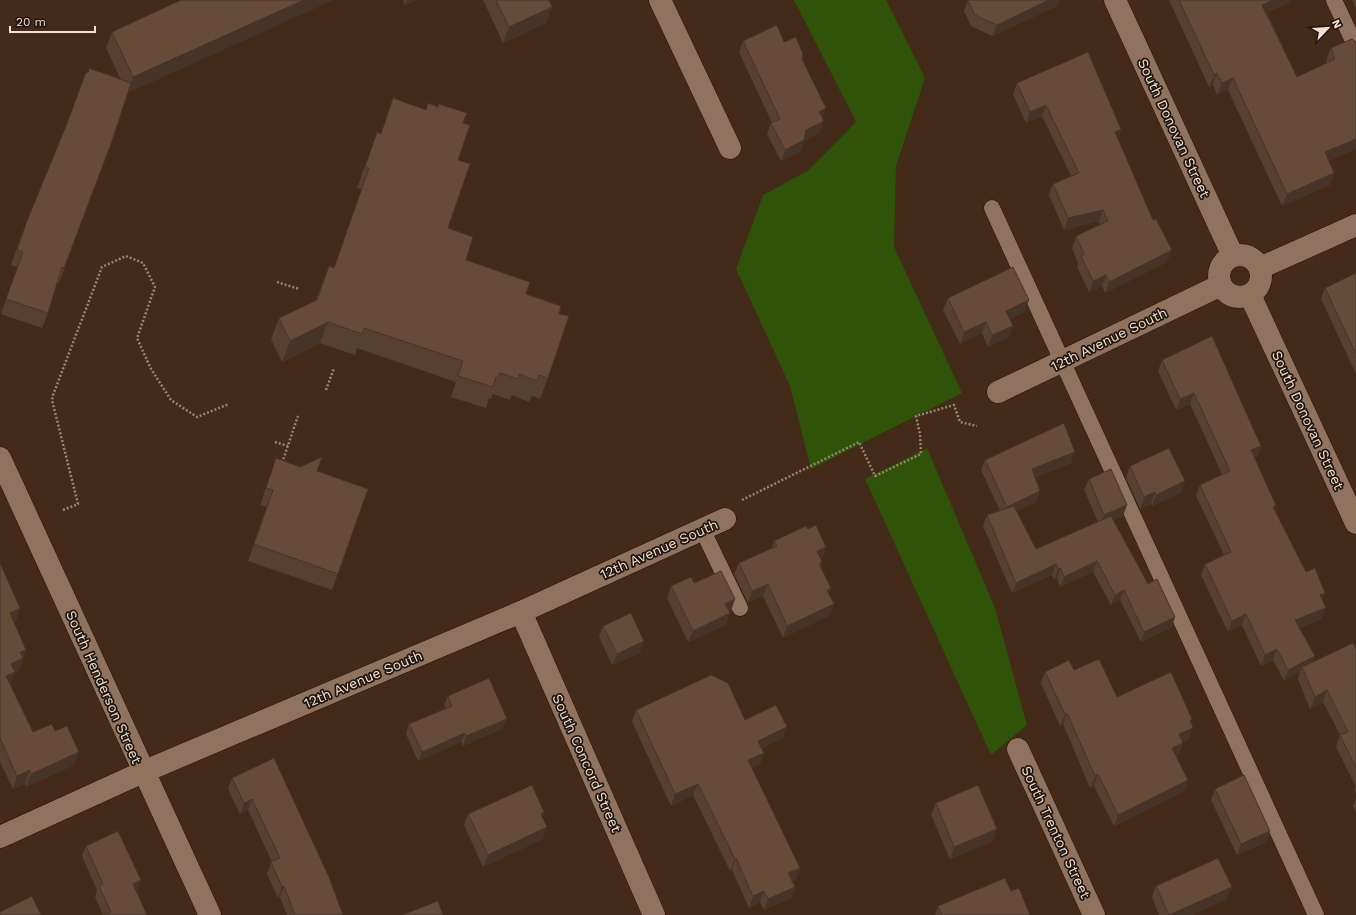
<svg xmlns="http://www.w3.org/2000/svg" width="1356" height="915" viewBox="0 0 1356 915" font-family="'Work Sans',sans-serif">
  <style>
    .green { fill: #2e5309 }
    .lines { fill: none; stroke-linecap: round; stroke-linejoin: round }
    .service-casing { stroke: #291202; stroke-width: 17 }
    .minor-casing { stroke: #291202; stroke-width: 23 }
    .path { stroke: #998476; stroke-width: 2.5; stroke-dasharray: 2 2; stroke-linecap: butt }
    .service { stroke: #8f735f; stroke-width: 16 }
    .minor { stroke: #8f735f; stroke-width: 22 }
    .wall { fill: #584031 }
    .shaded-wall { fill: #473428 }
    .building { fill: #664b39; stroke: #473428 }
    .labels { text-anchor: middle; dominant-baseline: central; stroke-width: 3.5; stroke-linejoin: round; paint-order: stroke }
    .street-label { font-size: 14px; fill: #f2e1d6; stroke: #21160e }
  </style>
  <rect width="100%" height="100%" fill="#432a19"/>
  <g class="green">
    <path d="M794,0h92l39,78 -29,88 -2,81 68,146 -151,76 -21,-83 -54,-117 27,-74 46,-25 47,-48z"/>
    <path d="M927,448l68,160 32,117 -36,30 -126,-276z"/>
  </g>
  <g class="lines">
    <g class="service-casing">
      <g id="service">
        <path d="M1334,0l22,47"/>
        <path d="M992,208l324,707"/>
        <path d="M702,529l38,79"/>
      </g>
    </g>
    <g class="minor-casing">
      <g id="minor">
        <path d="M660,0l70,148"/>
        <path d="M1115,0l118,256"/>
        <circle cx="1240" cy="276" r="21"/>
        <path d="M1260,268l96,-43"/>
        <path d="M1250,295l106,228"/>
        <path d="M998,392l223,-107"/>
        <path d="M0,458l210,457"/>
        <path d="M521,612l133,303"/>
        <path d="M1018,749l76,166"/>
        <path d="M0,837l143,-65 378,-160 204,-93"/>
      </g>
    </g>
    <g class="path">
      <path d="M277,282l22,7"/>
      <path d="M326,390l8,-22"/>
      <path d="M275,442l13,4"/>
      <path d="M282,463l16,-47"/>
      <path d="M742,500l117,-58 16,34 46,-22 -1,-20 -4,-18 38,-11 6,17 17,4"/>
      <path d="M63,510l15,-6 -26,-104 1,-5 49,-128 24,-11 17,7 12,24 -18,51 14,31 20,31 26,17 32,-13"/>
    </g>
    <use href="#service" class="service"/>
    <use href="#minor" class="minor"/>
  </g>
  <g class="wall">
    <path d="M181,0l-53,93 -23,66 -46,124h-2l-9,30 -6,15 -41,-14 16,-47 -6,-2 10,-29 6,-15 39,-95 55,-46 -15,-32 6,-16z"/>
    <path d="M403,0h14l-12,5z"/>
    <path d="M483,0h66l3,7 -6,16 -43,20z"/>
    <path d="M968,0l89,6 -65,30 -21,-10 -7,-15z"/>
    <path d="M1169,0h122l-1,2 -23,11 30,64 30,-14 -1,-2 5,-13 21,-9 4,110 -27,12 1,24 -48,21 -54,-116 -11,5 -4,-10 -4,2z"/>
    <path d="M1352,0h4v8z"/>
    <path d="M743,41l41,1 18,17 20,60 -3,14 -15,8 -4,11 -19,9 -14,-27 4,-11h1l-33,-71z"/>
    <path d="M1017,83l104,46 -3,10 35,81 19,30 -5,12 -62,31 -3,-7 -13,6 -12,-25 1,-4 -6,-15 4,-12 24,-12 -1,-3 -35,9 -15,-35 4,-11 18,-8 -29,-60 -16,7 -13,-29z"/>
    <path d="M393,98l70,25 -15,105 18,32 93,54 -11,64 -8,21 -8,-3 -3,6 -17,-7 -2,5 -17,-6 -2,5 -2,-1 -3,10 -35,-11 5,-15 -99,-34 -2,7 -35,-12 -38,19 -11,-23 8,-21 37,-18 13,-34 5,2 28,-79 -5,-1 20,-56 4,2z"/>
    <path d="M1356,273v101l-35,-75 4,-11z"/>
    <path d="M948,298l77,14 -15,7 -1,18 -21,10 -6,-14 -22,11 -17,-34z"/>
    <path d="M1162,360l99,86 -4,11 -3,1 21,52 31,62 17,28 -1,19 -23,9 16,28 -3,6 44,-13v144l-2,-3 2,-3 -20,-40 4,-12 -17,-33 -13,7 -12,-30 2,-7 -16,9 -11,-21 -12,6 -19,-41 -14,7 -27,-57 4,-11 19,-9 -28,-59 4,-11 22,-11 -32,-70 -14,6 -18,-39z"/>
    <path d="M276,458l24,9 17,4 51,18 -36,101 -84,-29 19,-54 -7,-2z"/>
    <path d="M985,460l86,3 -36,14 5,14 -4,11 -20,9 20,38 62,-27 -14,-32 5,-11 34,37 -10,4 59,107 -31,15 -21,-42 -9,5 -18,-33 -33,15 -3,-9 -3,1 -2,-4 -40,18 -29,-67 4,-11 13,-4 -19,-41z"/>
    <path d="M1130,466l51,27 -29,13 -1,-2 -11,5 -14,-31z"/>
    <path d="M774,541l48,18h-1v8l10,21 -2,5 1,22 -47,23 -20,-42 -15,7 -14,-29 5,-11 33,-15z"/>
    <path d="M0,563l16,59h-2l12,28 -8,22 -3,1 -5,12 23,47 22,-1 24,21 -5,13 -48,22 -1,-3 -12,5 -13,-27z"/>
    <path d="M694,583l37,28 -2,1 -3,13 -38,17 -21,-44 4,-12z"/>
    <path d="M603,626l37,27 -28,12 -13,-28z"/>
    <path d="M1074,670l43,27 75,22 -1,3 -2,17 -6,3 -4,12 -3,1 12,25 -4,11 -70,35 -20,-40 -4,2 -27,-64 -3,2 -19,-43 4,-11z"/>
    <path d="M448,696l55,32 -40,18 -2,-4 -43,19 -12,-27 3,-10 37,-16 -2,-3z"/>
    <path d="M636,710l147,28 -21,10 2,5 -4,11 -8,4 48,100 -4,11 -4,2 3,6 -4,11 -27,12 -4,-8 -11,6 -17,-38 -2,1 -37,-76 -22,11 -39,-84z"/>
    <path d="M274,758l69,157h-56l-7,-18 -2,1 -11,-24 4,-12h1l-24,-52 -8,4 -12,-25 4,-11z"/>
    <path d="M1215,789l55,42 -4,11 -29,13 -26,-55z"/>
    <path d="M1356,799v13l-3,-6z"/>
    <path d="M936,803l57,38 -43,18 -19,-44z"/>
    <path d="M468,814l75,25 -60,28 -19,-42z"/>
    <path d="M86,846l55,34 -4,11h-1l11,24h-44l-8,-18 2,-7 -15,-34z"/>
    <path d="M1156,886l71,13 -36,16h-32l-7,-18z"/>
    <path d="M1011,891l19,24h-95l3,-9z"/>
  </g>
  <g class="shaded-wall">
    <path d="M304,0h30l-206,93 5,-16z"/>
    <path d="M407,0h10l-12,5z"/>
    <path d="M1049,0h10l-2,6 -65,30 5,-11z"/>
    <path d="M1273,0h18l-1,2 -32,15 4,-12z"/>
    <path d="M552,7l-6,16 -43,20 6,-16z"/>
    <path d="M1217,73l-4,12 -4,2 5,-12z"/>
    <path d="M1233,78l-5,12 -11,5 5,-12z"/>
    <path d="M1046,105l-4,11 -16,7 4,-11z"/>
    <path d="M826,108l-4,11 -3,-7z"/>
    <path d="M824,121l-5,12 -15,8 -4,11 -19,9 4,-11 21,-20z"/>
    <path d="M1121,129l-4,12 -2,-9z"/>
    <path d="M1356,139v10l-35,16 4,-13z"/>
    <path d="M1334,173l-4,12 -48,21 5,-12z"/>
    <path d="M1103,210l-4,11 -35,9 4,-12z"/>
    <path d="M1172,250l-5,12 -62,31 4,-11z"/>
    <path d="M1106,275l-4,11 -13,6 4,-11z"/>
    <path d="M1029,300l-4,12 -23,11 4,-12z"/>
    <path d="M328,322l-8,21 -38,19 8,-21z"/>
    <path d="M986,322l-4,11 -22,11 4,-12z"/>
    <path d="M1013,326l-4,11 -21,10 4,-12z"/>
    <path d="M1194,393l-4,11 -14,6 4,-11z"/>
    <path d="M1261,446l-4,11 -10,4 4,-11z"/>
    <path d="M1075,452l-4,11 -43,16 4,-10z"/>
    <path d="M1185,481l-4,12 -29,13 4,-11z"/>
    <path d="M1040,491l-4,11 -33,15 4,-10z"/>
    <path d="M1155,492l-4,12 -11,5 4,-12z"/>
    <path d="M1127,505l-4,11 -23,10 4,-11z"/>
    <path d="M1276,505l-4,11 1,-9z"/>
    <path d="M826,547l-4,12 -9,4 4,-12z"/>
    <path d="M1097,561l-4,11 -33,15 4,-10z"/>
    <path d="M1056,564l-4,11 -40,18 4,-10z"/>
    <path d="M1061,568l-4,10 -3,1 4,-10z"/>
    <path d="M768,584l-5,12 -15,7 4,-12z"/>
    <path d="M831,588l-5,11 1,-9z"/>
    <path d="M1124,590l-4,10 -9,5 4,-10z"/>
    <path d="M1325,593l-4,11 -1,-9z"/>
    <path d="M735,599l-4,12 -10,4 4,-11z"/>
    <path d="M834,604l-4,11 -47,23 4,-12z"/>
    <path d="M20,608l-4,14 -11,4 5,-13z"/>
    <path d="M1326,608l-4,11 -31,12 4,-11z"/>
    <path d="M730,613l-4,12 -38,17 5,-11z"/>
    <path d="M1246,614l-4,11 -14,7 4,-11z"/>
    <path d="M1175,617l-3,10 -31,15 3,-10z"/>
    <path d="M644,641l-4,12 -28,12 5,-11z"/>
    <path d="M1277,649l-4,11 -12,6 4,-11z"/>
    <path d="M26,650l-8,22 -3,1 -5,13 -9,3 10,-25 9,-12z"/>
    <path d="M1315,656l-4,11h-9l-2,5 -16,9 4,-11z"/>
    <path d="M1327,690l-4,12 -13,7 5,-12z"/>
    <path d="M1067,713l-4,11 -3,2 5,-12z"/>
    <path d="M507,719l-4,9 -40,18 3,-10z"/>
    <path d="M1192,719l-4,11 5,-2 -4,11 -14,7 4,-12 11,-14z"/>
    <path d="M787,727l-4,11 -29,14 4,-11z"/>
    <path d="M465,733l-4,9 -43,19 4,-9z"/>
    <path d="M1183,743l-4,11 -11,5 4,-11z"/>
    <path d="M79,752l-5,13 -48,22 5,-13z"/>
    <path d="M764,753l-4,11 -16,8 4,-12z"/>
    <path d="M30,770l-5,14 -12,5 4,-13z"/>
    <path d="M1098,774l-4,12 -4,2 5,-12z"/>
    <path d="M1188,780l-4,11 -70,35 4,-11z"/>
    <path d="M698,784l-5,11 -22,11 4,-12z"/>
    <path d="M252,799l-4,11 -8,4 4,-11z"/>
    <path d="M544,812l-4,12 1,-10z"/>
    <path d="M547,827l-4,12 -60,28 5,-12z"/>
    <path d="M997,829l-4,12 -43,18 4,-12z"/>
    <path d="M1270,831l-4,11 -29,13 4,-11z"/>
    <path d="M736,858l-4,12 -2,1 5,-12z"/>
    <path d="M800,868l-4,11 -12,6 4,-12z"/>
    <path d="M141,880l-4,11 -8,3 4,-10z"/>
    <path d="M284,886l-4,11 -2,1 4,-11z"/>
    <path d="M795,887l-4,11 -27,12 4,-11z"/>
    <path d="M1232,887l-5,12 -36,16h-21z"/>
    <path d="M764,891l-4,11 -11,6 4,-12z"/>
  </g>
  <g class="building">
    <path d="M181,0h123l-171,77 -21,-45z"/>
    <path d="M496,0h53l3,7 -43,20z"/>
    <path d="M968,0h81l-52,25 -22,-10z"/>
    <path d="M1179,0h94l-11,5 35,72 38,-18 -4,-11 21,-9 4,3v97l-31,13 9,21 -47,21 -54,-116 -11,5 -5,-10 -3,2z"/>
    <path d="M777,25l7,17 12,-5 7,17 -1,5 24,49 -7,4 5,9 -18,9 -2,10 -19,10 -14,-27 9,-4 -37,-78z"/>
    <path d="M1088,52l33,77 -6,3 38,88 3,-1 16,31 -63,32 -3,-7 -13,6 -12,-25 3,-2 -8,-18 32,-15 -5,-11 -35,8 -15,-34 26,-11 -33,-68 -16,7 -13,-29z"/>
    <path d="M89,68l42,15 -20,61 -47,124 -2,-1 -14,46 -42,-14 17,-47 -6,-2 10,-29 39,-95 20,-54 2,1z"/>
    <path d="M393,98l33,12 2,-7 10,4 1,-3 28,9 -4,10 7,2 -12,35 12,4 -22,64 25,9 -7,23 64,22 -4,12 35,12 -2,8 10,2 -21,62 -9,-3 -2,6 -18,-7 -1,5 -18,-6 -2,5 -2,-1 -3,10 -35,-11 5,-15 -99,-33 -2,6 -34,-12 -38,19 -11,-23 38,-18 12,-34 5,2 35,-100 -4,-1 12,-35 4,2z"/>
    <path d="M1013,267l16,33 -23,11 7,15 -21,9 -6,-13 -22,10 -16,-34z"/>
    <path d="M1356,273v81l-31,-66z"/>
    <path d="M1212,336l49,110 -10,4 25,55 -3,2 33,65 9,-4 10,25 -5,2 6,13 -31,12 20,36 -27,14 -11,-21 -12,6 -19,-41 -14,7 -27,-57 26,-12 -31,-67 30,-14 -36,-78 -14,6 -18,-39z"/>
    <path d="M1064,423l11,29 -43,17 8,22 -33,16 -22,-47z"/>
    <path d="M1169,448l16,33 -29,14 -1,-3 -11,5 -14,-31z"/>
    <path d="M322,457l-5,14 51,18 -30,85 -84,-30 19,-54 -7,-2 10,-30 24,9z"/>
    <path d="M1111,469l16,36 -23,10 -15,-36z"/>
    <path d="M1014,506l22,43 75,-33 37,68 9,-5 18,38 -31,15 -20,-42 -9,5 -18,-34 -33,16 -3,-9 -3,1 -2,-5 -40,19 -29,-68z"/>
    <path d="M816,525l10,22 -9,4 5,11 -3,2 12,24 -4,2 7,14 -47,22 -19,-42 -16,7 -13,-28 38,-17 -3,-5 32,-15 2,3z"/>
    <path d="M0,563l20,45 -10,5 16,37 -6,2 3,6 -12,6 4,8 -9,4 27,56 19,-8 3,7 12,-5 12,26 -48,22 -1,-4 -13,6 -17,-38z"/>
    <path d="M721,571l14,28 -10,5 5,9 -37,18 -22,-45 20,-9 3,6z"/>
    <path d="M631,613l13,28 -27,13 -14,-28z"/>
    <path d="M1353,643l3,6v119l-16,-33 8,-3 -21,-42 -12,7 -13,-30z"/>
    <path d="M1099,659l18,38 54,-25 21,47 -2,1 3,8 -14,6 4,9 -11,5 16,32 -70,35 -20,-41 -3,2 -28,-63 -2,1 -20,-42 24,-12 5,10z"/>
    <path d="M711,675l17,8 17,37 31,-15 11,22 -29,14 6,12 -16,7 52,108 -12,5 7,14 -27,12 -4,-8 -11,5 -17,-38 -1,1 -37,-75 -23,10 -39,-84z"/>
    <path d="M489,678l18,41 -41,17 -1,-3 -43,19 -13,-28 43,-18 -4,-10z"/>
    <path d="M274,758l55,119 14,38h-48l-11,-29 -2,1 -11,-25 9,-4 -28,-59 -8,4 -12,-25z"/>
    <path d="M1244,775l26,56 -29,13 -26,-55z"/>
    <path d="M532,785l12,27 -3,2 6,13 -59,28 -20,-41z"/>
    <path d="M978,785l19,44 -43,18 -18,-44z"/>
    <path d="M118,831l23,49 -8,4 14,31h-44l8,-3 -12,-26 4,-2 -17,-38z"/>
    <path d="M1218,858l14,29 -63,28 -13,-29z"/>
    <path d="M1005,878l6,13 8,-3 11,27h-88l-4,-9z"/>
    <path d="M32,896l9,19h-41v-3z"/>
    <path d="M438,901l5,14h-41z"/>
  </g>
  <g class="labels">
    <g class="street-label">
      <text transform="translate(1174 128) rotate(65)">South Donovan Street</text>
      <text transform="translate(1109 339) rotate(-26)">12th Avenue South</text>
      <text transform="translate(1308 420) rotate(65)">South Donovan Street</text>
      <text transform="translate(659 549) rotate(-24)">12th Avenue South</text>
      <text transform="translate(363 679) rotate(-23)">12th Avenue South</text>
      <text transform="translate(104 687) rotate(66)">South Henderson Street</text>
      <text transform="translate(587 763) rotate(66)">South Concord Street</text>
      <text transform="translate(1056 832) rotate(65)">South Trenton Street</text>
    </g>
  </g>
  <g transform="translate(1328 28) rotate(65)" stroke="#21160e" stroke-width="3" paint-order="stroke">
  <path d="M0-3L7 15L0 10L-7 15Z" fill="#f2e1d6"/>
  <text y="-6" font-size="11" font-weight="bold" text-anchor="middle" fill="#f2e1d6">N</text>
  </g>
  <path d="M10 26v6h85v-6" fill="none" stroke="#f2e1d6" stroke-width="2"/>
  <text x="16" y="26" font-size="12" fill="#f2e1d6" stroke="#21160e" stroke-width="3" paint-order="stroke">20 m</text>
</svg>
